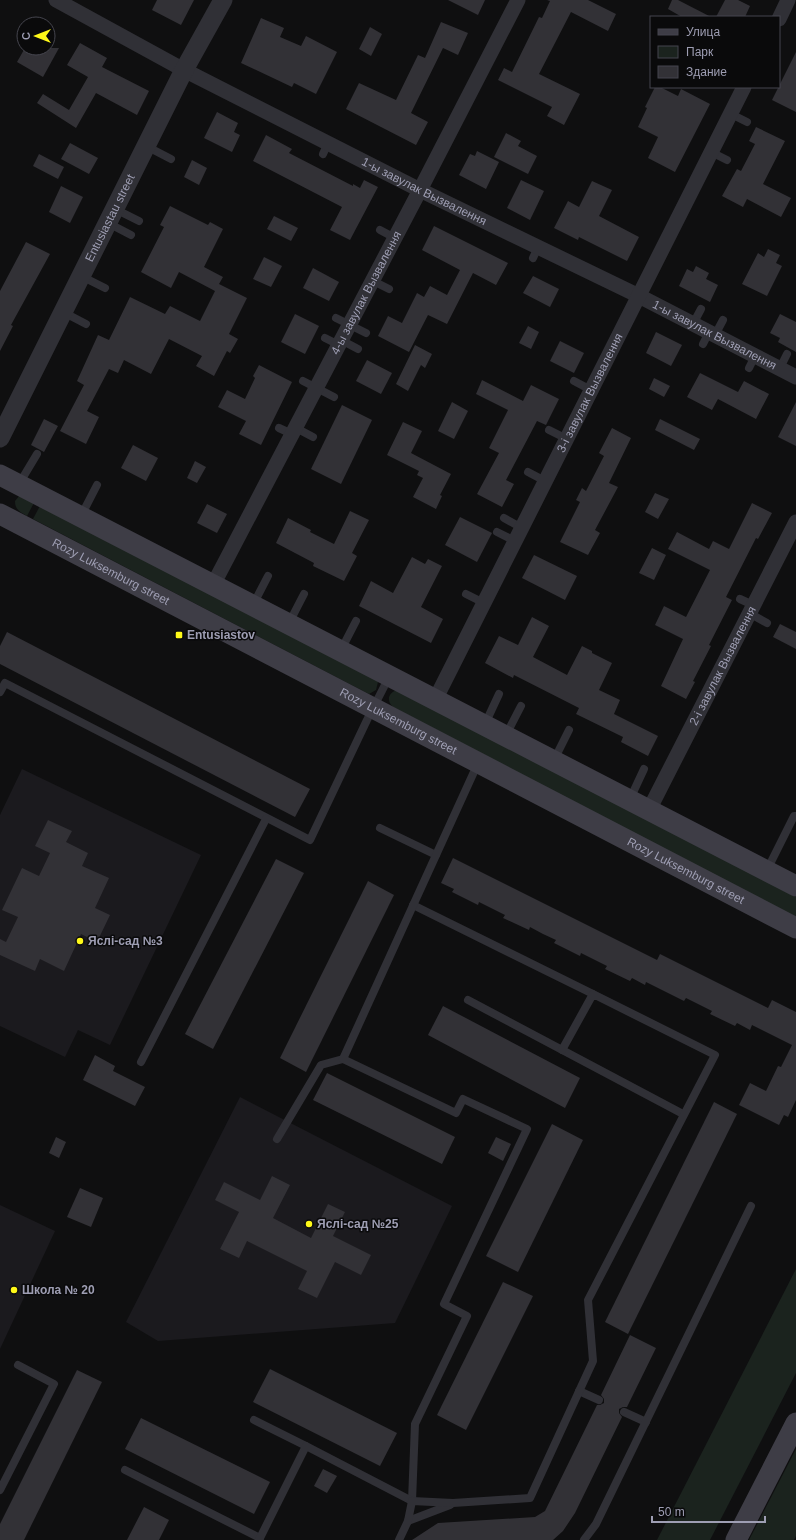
<svg xmlns="http://www.w3.org/2000/svg" width="796" height="1540" viewBox="0 0 796 1540" font-family="Arial,sans-serif">
  <style>
    .built { fill: #1b1a1e }
    .green { fill: #1b231e }
    .building { fill: #323136 }
    .lines { fill: none; stroke-linecap: round; stroke-linejoin: round }
    .service { stroke: #303036; stroke-width: 8 }
    .minor { stroke: #303036; stroke-width: 15 }
    .tertiary { stroke: #303036; stroke-width: 19 }
    .secondary { stroke: #3e3d46; stroke-width: 21 }
    .poi-dot { fill: #fff918; stroke: #0a0a0b; stroke-width: 1.5 }
    .labels { text-anchor: middle; dominant-baseline: central; stroke-width: 3; stroke-linejoin: round; paint-order: stroke }
    .street-label { font-size: 12px; fill: #9e9eb3; stroke: #0a0a0b }
    .poi-label { font-size: 12px; font-weight: bold; fill: #9e9eb3; stroke: #0a0a0b; text-anchor: start }
  </style>
  <rect width="100%" height="100%" fill="#0f0f10"/>
  <g class="built">
    <path d="M22,769l179,86 -91,190 -32,-15 -13,27 -65,-31v-211z"/>
    <path d="M240,1097l212,109 -57,117 -237,18 -32,-19z"/>
    <path d="M0,1205l55,26 -55,118z"/>
  </g>
  <g class="green">
    <path d="M20,495l16,4 -9,17c-7,-4 -12,-6 -12,-15z"/>
    <path d="M42,502l334,177 2,3 -2,8 -7,4 -4,-2 -332,-173z"/>
    <path d="M398,690l398,207v21l-403,-211c-7,-6 -5,-15 5,-17z"/>
    <path d="M796,1269v104l-86,167h-53z"/>
    <path d="M796,1449v87l-2,4h-45z"/>
  </g>
  <g class="building">
    <path d="M157,0h37l-13,25 -29,-15z"/>
    <path d="M448,0h37l-7,15z"/>
    <path d="M547,0h41l28,14 -8,17 -37,-19 -32,62 41,20 -16,31 -17,-9 5,-9 -54,-27 6,-12 8,4 27,-55 3,1 8,-17z"/>
    <path d="M672,0h6l33,17h-29l-14,-8z"/>
    <path d="M725,0h13l12,6 -5,11h-29z"/>
    <path d="M261,18l23,10 -4,9 21,9 5,-10 31,16 -21,42 -22,-11 -2,4 -51,-24z"/>
    <path d="M441,22l27,11 -10,22 -15,-7 -32,65 17,9 -12,23 -70,-36 13,-26 37,17 22,-45 7,3z"/>
    <path d="M370,27l12,7 -11,22 -12,-7z"/>
    <path d="M80,43l27,15 -5,9 47,24 -12,24 -41,-22 -20,35 -39,-25 6,-9 26,16 19,-33 -21,-12z"/>
    <path d="M25,48h34l-16,29 -26,-15z"/>
    <path d="M796,52v60l-24,-12z"/>
    <path d="M655,87h5l18,9 3,-7 29,15 -35,68 -27,-14 10,-21 -20,-10 9,-19 -2,-1z"/>
    <path d="M217,112l21,11 -4,9 6,3 -8,17 -28,-14z"/>
    <path d="M756,127l29,14 -22,43 28,14 -10,19 -34,-18 -4,8 -21,-11 15,-27 4,2 14,-27 -6,-3z"/>
    <path d="M506,133l15,8 -3,5 19,10 -9,18 -34,-17z"/>
    <path d="M266,135l26,14 -3,4 64,33v-2l7,4 4,-8 14,7 -28,53 -20,-10 12,-23 -89,-46z"/>
    <path d="M70,143l28,15 -9,16 -28,-15z"/>
    <path d="M477,151l22,11 -13,27 -27,-14 11,-21 5,2z"/>
    <path d="M39,154l25,13 -6,12 -25,-13z"/>
    <path d="M192,160l15,8 -8,17 -15,-8z"/>
    <path d="M521,180l23,11 -14,29 -23,-12z"/>
    <path d="M592,181l20,9 -13,26 40,21 -12,24 -48,-24 -1,3 -24,-12 14,-27 11,6z"/>
    <path d="M61,186l22,11 -13,26 -21,-11z"/>
    <path d="M170,206l38,19 2,-3 13,7 -19,38 19,10 -4,7 28,14 -18,36 9,5 -8,14 -3,-2 -13,25 -18,-10 6,-10 -33,-17 -18,35 -27,-14 -6,13 -9,-4 -22,42 12,6 -13,27 -26,-13 24,-46 -7,-4 21,-46 11,5 21,-43 35,17 5,-8 30,15 15,-30 -36,-19 -8,16 -30,-16 23,-45 -4,-2z"/>
    <path d="M274,216l24,12 -7,13 -24,-12z"/>
    <path d="M434,226l74,37 -12,22 -23,-12 -26,51 -19,-9 -19,37 -31,-16 10,-20 14,7 15,-30 7,4 6,-11 17,9 13,-25 -38,-20z"/>
    <path d="M26,242l24,12 -39,71 2,1 -13,25v-60z"/>
    <path d="M768,249l12,6 -4,8 6,3 -15,30 -25,-12 16,-31 6,4z"/>
    <path d="M264,257l18,9 -11,21 -18,-8z"/>
    <path d="M696,266l13,7 -3,6 12,6 -8,17 -31,-16 8,-17 6,3z"/>
    <path d="M313,268l26,14 -10,19 -26,-13z"/>
    <path d="M533,276l26,13 -9,18 -27,-14z"/>
    <path d="M295,314l24,12 -14,28 -24,-12z"/>
    <path d="M780,314l16,8v30l-18,-10 2,-4 -10,-5z"/>
    <path d="M528,326l11,6 -8,17 -12,-6z"/>
    <path d="M656,332l26,13 -11,21 -25,-13z"/>
    <path d="M560,341l24,12 -10,20 -24,-12z"/>
    <path d="M415,345l17,9 -7,14 -4,-3 -13,26 -12,-7z"/>
    <path d="M367,360l25,13 -11,21 -25,-13z"/>
    <path d="M259,365l33,17 -31,63 -22,-11 7,-13 -28,-14 9,-17 18,9 10,-21 -2,-2z"/>
    <path d="M700,373l38,19 6,-11 25,13 -13,25 -38,-20 -6,11 -25,-13z"/>
    <path d="M654,378l16,8 -6,11 -15,-8z"/>
    <path d="M482,380l41,21 8,-16 28,14 -13,26 -9,-4 -31,59 8,4 -12,23 -25,-13 22,-41 -10,-5 19,-38 -32,-16z"/>
    <path d="M452,402l16,9 -14,28 -16,-8z"/>
    <path d="M796,402v44l-18,-9z"/>
    <path d="M342,405l30,15 -31,64 -30,-15z"/>
    <path d="M44,419l14,7 -14,26 -13,-7z"/>
    <path d="M660,419l40,20 -6,11 -39,-20z"/>
    <path d="M403,422l19,9 -11,22 40,21 -11,21 2,1 -6,13 -23,-12 10,-19 -6,-3 2,-4 -32,-16z"/>
    <path d="M612,428l19,10 -22,45 9,4 -23,43 5,3 -12,22 -28,-13 20,-40 -4,-2 6,-12 4,3 18,-35 -5,-3z"/>
    <path d="M133,445l25,13 -12,23 -25,-13z"/>
    <path d="M195,461l11,6 -9,16 -10,-5z"/>
    <path d="M655,493l14,6 -11,20 -13,-7z"/>
    <path d="M752,503l20,10 -14,26 -2,-1 -30,59 6,3 -23,45 2,1 -18,35 2,1 -9,17 -25,-13 22,-47 -28,-14 9,-19 22,11 24,-47 -42,-21 9,-17 32,17 4,-8 16,8z"/>
    <path d="M207,504l20,10 -10,19 -20,-10z"/>
    <path d="M350,511l19,9 -17,33 5,3 -13,25 -31,-15 1,-3 -38,-20 12,-25 23,12 -1,2 24,12z"/>
    <path d="M460,517l32,16 -15,29 -32,-17z"/>
    <path d="M652,548l14,7 -12,25 -15,-7z"/>
    <path d="M534,555l43,21 -12,24 -43,-22z"/>
    <path d="M412,557l13,7 3,-5 14,7 -21,41 22,12 -12,24 -72,-37 12,-25 22,12z"/>
    <path d="M532,617l17,9 -16,31 34,18 15,-29 10,5v2l20,10 -13,27 21,10 -6,14 44,22 -10,20 -27,-14 2,-5 -47,-23 3,-6 -65,-33 -1,3 -28,-15 14,-27 19,9z"/>
    <path d="M780,624l16,8v17l-23,-12z"/>
    <path d="M7,632l303,157 -15,28 -295,-153v-18z"/>
    <path d="M48,820l24,11 -6,11 22,11 -6,13 27,12 -14,30 15,7 -13,27 -16,-8 -17,37 -24,-12 -5,12 -35,-16v-16l6,3 12,-25 -16,-7 20,-42 17,8 11,-23 -15,-7z"/>
    <path d="M453,858l204,102 3,-6 108,54 4,-8 24,12v88l-8,17 -4,-2 -5,10 -40,-20 11,-22 16,8 12,-25 3,1 11,-22 -40,-20 -2,5 -13,-7 -2,3 -25,-12 2,-3 -26,-13 -2,3 -38,-19 -1,3 -13,-7 -2,3 -25,-12 2,-3 -26,-13 -1,3 -26,-13 2,-3 -13,-6 -13,-7 -1,3 -26,-12 2,-3 -26,-13 -1,3 -26,-13 2,-3 -13,-6z"/>
    <path d="M276,859l28,14 -91,176 -28,-15z"/>
    <path d="M368,881l26,14 -88,177 -26,-14z"/>
    <path d="M443,1006l137,72 -15,30 -137,-73z"/>
    <path d="M95,1055l20,11 -2,5 32,16 -10,19 -52,-26z"/>
    <path d="M327,1073l128,64 -13,27 -129,-64z"/>
    <path d="M714,1102l23,12 -109,220 -23,-12z"/>
    <path d="M552,1124l31,16 -65,132 -32,-16z"/>
    <path d="M56,1137l10,5 -7,16 -10,-5z"/>
    <path d="M496,1137l15,7 -8,17 -15,-8z"/>
    <path d="M272,1176l18,9 -17,33 38,20 17,-34 17,8 -12,24 38,19 -10,20 -26,-13 -18,36 -19,-9 9,-18 -60,-30 -8,17 -19,-9 19,-37 -24,-12 9,-18 36,18z"/>
    <path d="M80,1188l23,10 -12,29 -24,-10z"/>
    <path d="M503,1282l30,14 -67,134 -29,-15z"/>
    <path d="M630,1335l26,13 -29,59h-4l-4,2v4l3,4 -47,96 -12,18 -10,9h-141l26,-17 97,-6 10,-6 52,-106h3l4,-2v-4l-3,-4z"/>
    <path d="M270,1369l127,64 -17,33 -127,-64z"/>
    <path d="M77,1370l25,12 -78,158h-24v-16z"/>
    <path d="M141,1418l129,64 -16,32 -129,-65z"/>
    <path d="M323,1469l14,7 -10,17 -13,-7z"/>
    <path d="M144,1507l25,13 -10,20h-32z"/>
  </g>
  <g class="lines">
    <g class="service">
      <path d="M731,114l16,8"/>
      <path d="M146,146l25,13"/>
      <path d="M711,152l16,8"/>
      <path d="M323,154l5,-11"/>
      <path d="M115,209l24,12"/>
      <path d="M108,223l23,12"/>
      <path d="M380,230l15,8"/>
      <path d="M533,258l5,-11"/>
      <path d="M81,276l24,12"/>
      <path d="M373,281l16,8"/>
      <path d="M63,312l23,12"/>
      <path d="M336,318l30,15"/>
      <path d="M693,324l8,-15"/>
      <path d="M715,335l8,-15"/>
      <path d="M325,338l14,7"/>
      <path d="M341,340l17,9"/>
      <path d="M703,344l6,-12"/>
      <path d="M749,368l6,-12"/>
      <path d="M780,368l7,-14"/>
      <path d="M303,381l31,16"/>
      <path d="M574,381l17,9"/>
      <path d="M279,428l13,6"/>
      <path d="M296,428l17,9"/>
      <path d="M549,430l18,9"/>
      <path d="M528,472l17,9"/>
      <path d="M19,484l18,-30"/>
      <path d="M81,516l16,-31"/>
      <path d="M504,518l18,10"/>
      <path d="M497,532l18,9"/>
      <path d="M466,594l18,9"/>
      <path d="M740,599l13,6"/>
      <path d="M253,605l15,-29"/>
      <path d="M749,613l18,10"/>
      <path d="M289,623l15,-29"/>
      <path d="M341,650l15,-29"/>
      <path d="M0,692l5,-9 305,157 57,-120 22,-43"/>
      <path d="M485,724l14,-30"/>
      <path d="M506,735l15,-29"/>
      <path d="M554,760l15,-30"/>
      <path d="M630,799l14,-30"/>
      <path d="M380,828l56,27"/>
      <path d="M767,870l27,-54h2"/>
      <path d="M413,905l180,89"/>
      <path d="M468,1000l215,114"/>
      <path d="M141,1062l125,-243"/>
      <path d="M277,1139l44,-74 22,-6"/>
      <path d="M579,1391l20,9"/>
      <path d="M624,1412l22,10"/>
      <path d="M254,1420l52,26"/>
      <path d="M125,1470l135,68"/>
      <path d="M0,1490l54,-106 -36,-19"/>
      <path d="M412,1501l3,-77 52,-108 -23,-12 83,-175 -64,-30 -7,14 -113,-54 135,-296"/>
      <path d="M408,1521l42,-16"/>
      <path d="M259,1540l47,-94 106,55"/>
      <path d="M399,1540l9,-19 4,-20 41,2 77,-5 63,-137 -5,-61 127,-245 -122,-61 -31,56"/>
      <path d="M584,1540l12,-16 155,-318"/>
    </g>
    <g class="minor">
      <path id="s1" d="M56,0l128,70 236,120 219,106 157,81"/>
      <path d="M779,19l9,-19"/>
      <path id="s2" d="M213,585l207,-395 98,-190"/>
      <path id="s3" d="M435,700l309,-613"/>
      <path id="s4" d="M649,810l147,-288"/>
    </g>
    <path class="tertiary" id="s5" d="M0,438l184,-368 39,-70"/>
    <g class="secondary">
      <path d="M0,475l796,411"/>
      <path id="s6" d="M0,514l796,414"/>
      <path d="M736,1540l60,-117"/>
    </g>
  </g>
  <g class="poi-dot">
    <rect x="175" y="631" width="8" height="8" rx="2"/>
    <circle cx="80" cy="941" r="4"/>
    <circle cx="309" cy="1224" r="4"/>
    <circle cx="14" cy="1290" r="4"/>
  </g>
  <g class="labels">
    <g class="street-label">
      <text stroke="none"><textPath href="#s1" startOffset="415">1-ы завулак Вызвалення</textPath></text>
      <text stroke="none"><textPath href="#s5" startOffset="246">Entusiastau street</textPath></text>
      <text stroke="none"><textPath href="#s2" startOffset="330">4-ы завулак Вызвалення</textPath></text>
      <text stroke="none"><textPath href="#s1" startOffset="739">1-ы завулак Вызвалення</textPath></text>
      <text stroke="none"><textPath href="#s3" startOffset="344">3-і завулак Вызвалення</textPath></text>
      <text stroke="none"><textPath href="#s6" startOffset="125">Rozy Luksemburg street</textPath></text>
      <text stroke="none"><textPath href="#s4" startOffset="162">2-і завулак Вызвалення</textPath></text>
      <text stroke="none"><textPath href="#s6" startOffset="449">Rozy Luksemburg street</textPath></text>
      <text stroke="none"><textPath href="#s6" startOffset="773">Rozy Luksemburg street</textPath></text>
    </g>
    <g class="poi-label">
      <text x="187" y="635">Entusiastov</text>
      <text x="88" y="941">Яслі-сад №3</text>
      <text x="317" y="1224">Яслі-сад №25</text>
      <text x="22" y="1290">Школа № 20</text>
    </g>
  </g>
  <rect x="650" y="16" width="130" height="72" fill="#0a0a0b" stroke="#45454e"/>
  <rect x="658" y="29" width="20" height="6" fill="#3e3d46" stroke="#45454e"/>
  <text x="686" y="36" font-size="12" fill="#9e9eb3">Улица</text>
  <rect x="658" y="46" width="20" height="12" fill="#1b231e" stroke="#45454e"/>
  <text x="686" y="56" font-size="12" fill="#9e9eb3">Парк</text>
  <rect x="658" y="66" width="20" height="12" fill="#323136" stroke="#45454e"/>
  <text x="686" y="76" font-size="12" fill="#9e9eb3">Здание</text>
  <g transform="translate(36 36) rotate(270)"><circle r="19" fill="#0a0a0b" stroke="#45454e"/>
  <path d="M0-3L7 15L0 10L-7 15Z" fill="#fff918"/>
  <text y="-6" font-size="11" font-weight="bold" text-anchor="middle" fill="#9e9eb3">С</text>
  </g>
  <path d="M652 1516v6h113v-6" fill="none" stroke="#9e9eb3" stroke-width="2"/>
  <text x="658" y="1516" font-size="12" fill="#9e9eb3" stroke="#0a0a0b" stroke-width="3" paint-order="stroke">50 m</text>
</svg>
